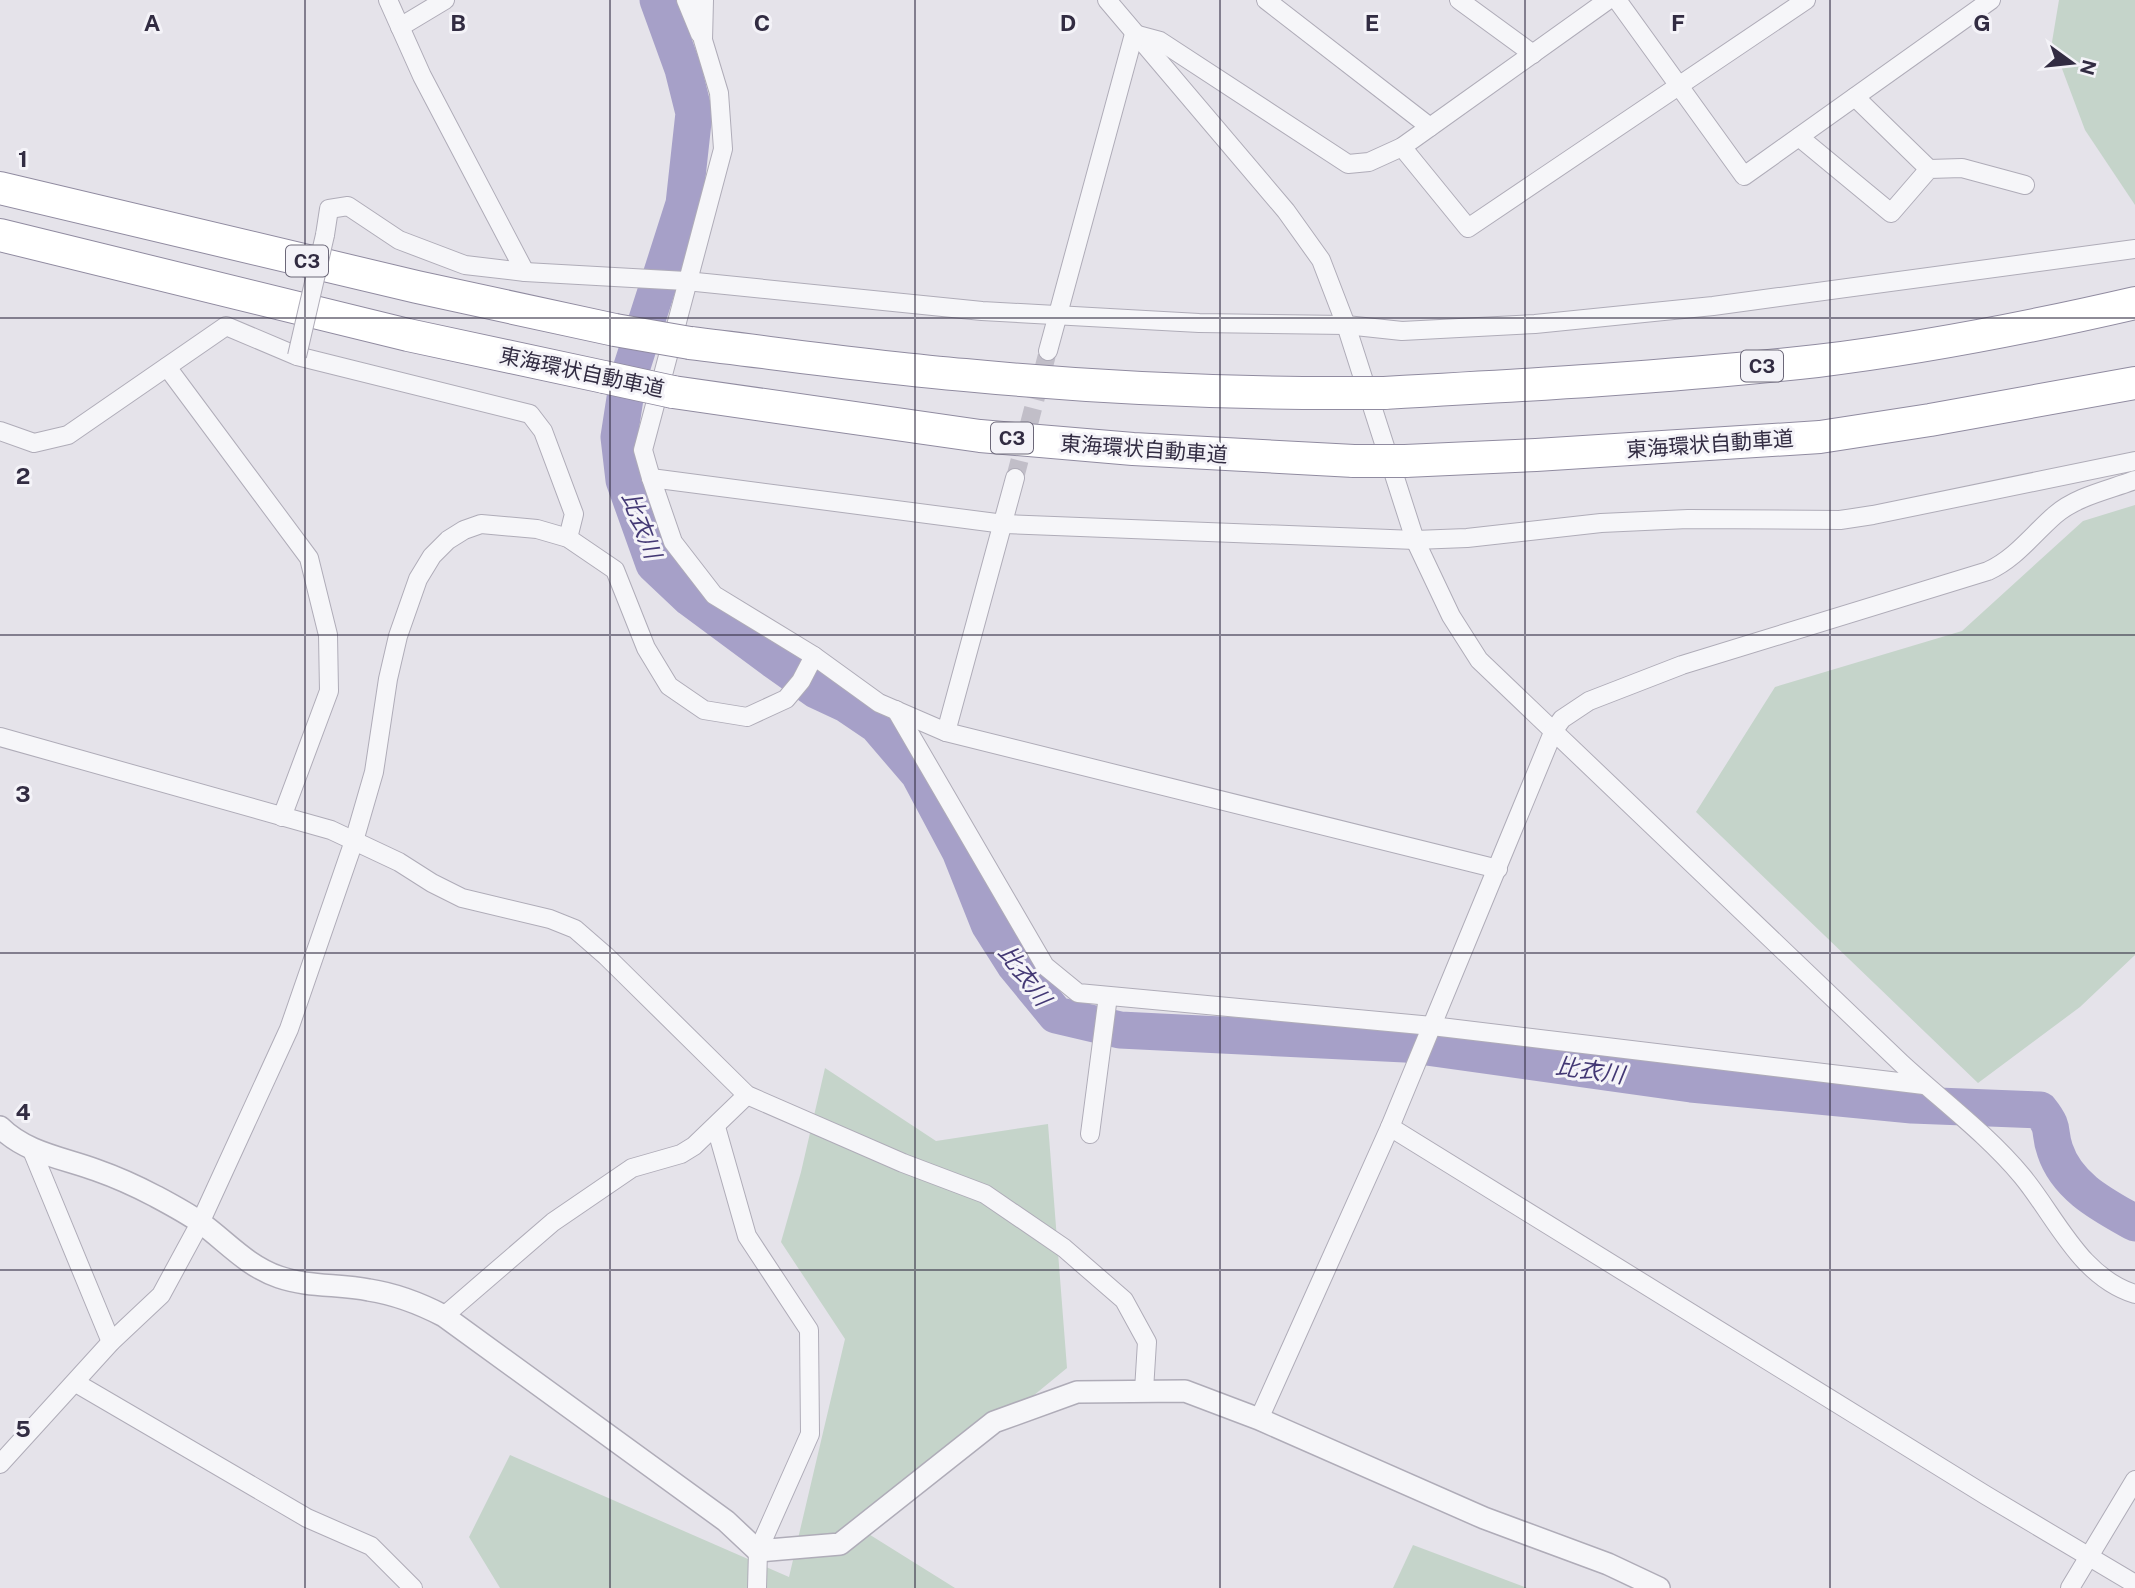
<svg xmlns="http://www.w3.org/2000/svg" width="2135" height="1588" viewBox="0 0 2135 1588" font-family="'Public Sans','Noto Sans JP',sans-serif">
  <style>
    .green { fill: #c5d4ca }
    .lines { fill: none; stroke-linecap: round; stroke-linejoin: round }
    .river { stroke: #a6a0c8; stroke-width: 37 }
    .minor-tunnel { stroke: #c1bec8; stroke-width: 18; stroke-dasharray: 18 9; stroke-linecap: butt }
    .minor-casing { stroke: #afacb8; stroke-width: 20 }
    .tertiary-casing { stroke: #afacb8; stroke-width: 24 }
    .motorway-casing { stroke: #908ba0; stroke-width: 34 }
    .minor { stroke: #f6f6f9; stroke-width: 18 }
    .tertiary { stroke: #f6f6f9; stroke-width: 21 }
    .motorway { stroke: #fff; stroke-width: 32 }
    .minor-bridge-casing { stroke: #afacb8; stroke-width: 20; stroke-linecap: butt }
    .motorway-bridge-casing { stroke: #908ba0; stroke-width: 34; stroke-linecap: butt }
    .minor-bridge { stroke: #f6f6f9; stroke-width: 18 }
    .motorway-bridge { stroke: #fff; stroke-width: 32 }
    .grid { fill: none; stroke: #322c42; stroke-width: 2; stroke-opacity: 0.55 }
    .labels { text-anchor: middle; dominant-baseline: central; stroke-width: 6; stroke-linejoin: round; paint-order: stroke }
    .shield { fill: #f4f3f8; stroke: #6c6879; stroke-width: 2 }
    .shield-label { font-size: 19px; font-weight: bold; fill: #322c42 }
    .street-label { font-size: 21px; fill: #322c42; stroke: #f4f3f8 }
    .water-label { font-size: 23px; font-style: italic; fill: #433874; stroke: #f4f3f8 }
    .grid-label { font-size: 23px; text-anchor: middle; font-weight: bold; fill: #322c42; stroke: #f4f3f8; stroke-width: 6; stroke-linejoin: round; paint-order: stroke }
  </style>
  <rect width="100%" height="100%" fill="#e5e3ea"/>
  <g class="green">
    <path d="M2059,0h76v205l-50,-75 -33,-88z"/>
    <path d="M2135,505v450l-55,52 -102,76 -282,-271 79,-125 187,-56 121,-110z"/>
    <path d="M825,1068l111,73 112,-17 19,244 -200,165 88,55h-455l-31,-51 41,-82 279,122 56,-238 -64,-97 20,-70z"/>
    <path d="M1413,1545l114,43h-134z"/>
  </g>
  <g class="lines">
    <path class="river" d="M658,0l25,69 11,44 -10,91 -56,175 -9,58 5,43 30,84 36,34 85,63 41,29 30,14 31,21 42,49 41,77 29,73 26,41 41,50 64,15 285,14 286,40 221,21 128,5c16,20 8,20 15,40 12,37 48,55 80,73"/>
    <path class="minor-tunnel" d="M1015,478l33,-127"/>
    <g class="minor-casing">
      <g id="minor">
        <path d="M388,0l34,76 103,196"/>
        <path d="M686,0l14,34"/>
        <path d="M704,0l-1,40 16,53 4,56 -80,301 8,28 22,64 41,53 100,61 65,47 67,29 552,137"/>
        <path d="M1107,0l179,211 35,49 25,65 69,215 36,76 28,44 422,403c40,37 86,71 121,113 34,41 58,101 113,118"/>
        <path d="M1266,0l164,127"/>
        <path d="M1459,0l74,54"/>
        <path d="M1617,0l127,176 247,-176"/>
        <path d="M400,27l45,-27"/>
        <path d="M1134,34l26,7 188,123 21,-2 33,-15 206,-147"/>
        <path d="M1855,97l74,72"/>
        <path d="M1799,137l92,76 38,-44 33,-1 63,17"/>
        <path d="M1402,147l66,81 338,-228"/>
        <path d="M325,235l4,-26 19,-3 51,34 66,25 60,7 161,9 296,30 217,12 147,2 56,6 133,-7 178,-18 422,-57"/>
        <path d="M1048,351l86,-317"/>
        <path d="M167,367l142,191 19,77 1,56 -47,126"/>
        <path d="M0,431l34,12 34,-8 158,-109 71,30 233,58 13,17 31,83 -6,24"/>
        <path d="M651,478l353,46 411,16 52,-2 134,-15 87,-4 152,1 33,-5 262,-54"/>
        <path d="M896,710l149,256 33,27 354,33 492,59"/>
        <path d="M946,732l69,-254"/>
        <path d="M0,737l331,93 68,32 33,21 30,15 88,21 25,10 31,27 141,139 156,68 82,31 79,54 60,52 23,42 -3,48"/>
        <path d="M716,1127l31,109 62,94 1,104 -52,117 -1,37"/>
        <path d="M1390,1127l597,369 148,88"/>
        <path d="M1090,1134l18,-138"/>
        <path d="M31,1148l80,194"/>
        <path d="M444,1316l109,-94 79,-54 49,-14 13,-8 53,-51"/>
        <path d="M76,1383l231,135 64,28 42,42"/>
        <path d="M1259,1419l131,-292 164,-397 8,-11 27,-18 93,-36 306,-94c28,-13 44,-36 67,-56 22,-19 54,-25 80,-35"/>
        <path d="M0,1464l111,-122 50,-47 39,-72 89,-194 65,-188 20,-69 14,-93 10,-43 20,-57 14,-23 16,-16 16,-10 17,-6 56,5 31,9 47,32 31,78 23,38 35,24 43,7 39,-18 15,-18 13,-25"/>
        <path d="M2070,1588l65,-108"/>
      </g>
    </g>
    <g class="tertiary-casing">
      <path id="tertiary" d="M0,1127c26,26 63,31 96,43 20,7 40,16 59,26 15,8 32,17 46,27 26,19 46,43 78,54 29,10 60,7 90,13 26,4 52,14 75,26l282,205 32,30 82,-7 154,-122 83,-30 108,-1 74,28 225,99 124,46 51,24"/>
    </g>
    <g class="motorway-casing">
      <g id="motorway">
        <path d="M0,188l417,99 198,43"/>
        <path d="M0,235l408,100 196,42"/>
        <path d="M690,343c92,11 183,24 275,32 123,12 248,18 371,18"/>
        <path d="M673,392l307,44 153,13 221,12"/>
        <path d="M1384,393c145,-8 289,-16 433,-32 107,-13 214,-34 318,-58"/>
        <path d="M1405,461l131,-6 284,-18 110,-17 205,-37"/>
      </g>
    </g>
    <use href="#minor" class="minor"/>
    <use href="#tertiary" class="tertiary"/>
    <use href="#motorway" class="motorway"/>
    <g class="minor-bridge-casing">
      <path id="minor-bridge" d="M297,356l28,-121"/>
    </g>
    <g class="motorway-bridge-casing">
      <g id="motorway-bridge">
        <path d="M615,330l75,13"/>
        <path d="M604,377l69,15"/>
        <path d="M1336,393h48"/>
        <path d="M1354,461h51"/>
      </g>
    </g>
    <use href="#minor-bridge" class="minor-bridge"/>
    <use href="#motorway-bridge" class="motorway-bridge"/>
  </g>
  <path class="grid" d="M305,0v1588M610,0v1588M915,0v1588M1220,0v1588M1525,0v1588M1830,0v1588M0,318h2135M0,635h2135M0,953h2135M0,1270h2135"/>
  <g class="labels">
    <g class="shield">
      <rect x="286" y="245.5" width="42" height="31" rx="5"/>
      <rect x="1741" y="350.5" width="42" height="31" rx="5"/>
      <rect x="991" y="422.5" width="42" height="31" rx="5"/>
    </g>
    <g class="shield-label">
      <text x="307" y="261">C3</text>
      <text x="1762" y="366">C3</text>
      <text x="1012" y="438">C3</text>
    </g>
    <g class="street-label">
      <text transform="translate(582 372) rotate(12)">東海環状自動車道</text>
      <text transform="translate(1710 444) rotate(-4)">東海環状自動車道</text>
      <text transform="translate(1144 449) rotate(4)">東海環状自動車道</text>
    </g>
    <g class="water-label">
      <text transform="translate(642 525) rotate(69)">比衣川</text>
      <text transform="translate(1025 975) rotate(53)">比衣川</text>
      <text transform="translate(1590 1070) rotate(8)">比衣川</text>
    </g>
  </g>
  <g class="grid-label">
    <text x="152" y="31">A</text>
    <text x="458" y="31">B</text>
    <text x="762" y="31">C</text>
    <text x="1068" y="31">D</text>
    <text x="1372" y="31">E</text>
    <text x="1678" y="31">F</text>
    <text x="1982" y="31">G</text>
    <text x="23" y="167">1</text>
    <text x="23" y="484">2</text>
    <text x="23" y="802">3</text>
    <text x="23" y="1120">4</text>
    <text x="23" y="1437">5</text>
  </g>
  <g transform="translate(2072 63) rotate(105)" stroke="#f4f3f8" stroke-width="5" paint-order="stroke">
  <path d="M0-5L12 26L0 18L-12 26Z" fill="#322c42"/>
  <text y="-10" font-size="19" font-weight="bold" text-anchor="middle" fill="#322c42">N</text>
  </g>
</svg>
